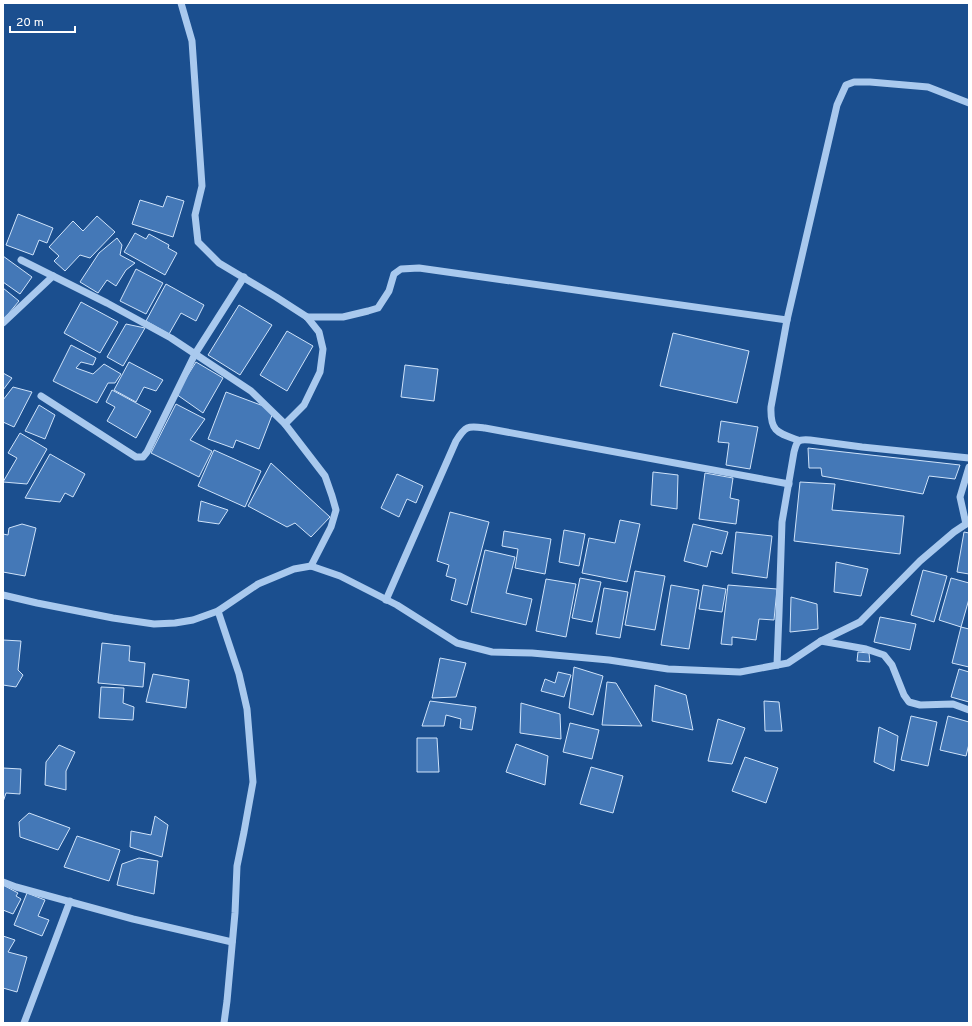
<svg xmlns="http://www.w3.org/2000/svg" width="972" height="1026" viewBox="0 0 972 1026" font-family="Overpass,sans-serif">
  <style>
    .building { fill: #4478b7; stroke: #cfe3fa }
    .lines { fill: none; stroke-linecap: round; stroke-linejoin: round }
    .minor { stroke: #a9c9ee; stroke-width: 7 }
  </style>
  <rect width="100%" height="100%" fill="#1b4f8f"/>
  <g class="building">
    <path d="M167,196l17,5 -11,36 -41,-13 8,-24 23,7z"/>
    <path d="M18,214l35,14 -6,15 -8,-3 -6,15 -27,-10z"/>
    <path d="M97,216l18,16 -25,26 -10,-3 -15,16 -11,-10 5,-5 -10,-9 24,-26 10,10z"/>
    <path d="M135,233l11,6 3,-5 20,11 -1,3 9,5 -12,22 -41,-23z"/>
    <path d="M117,238l5,7 -2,10 15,8 -9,7 -10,16 -9,-6 -9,13 -18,-11 19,-29z"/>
    <path d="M3,256l29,21 -12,17 -17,-12z"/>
    <path d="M136,269l27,14 -17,31 -26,-13z"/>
    <path d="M166,284l38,21 -8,16 -15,-8 -12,21 -23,-13z"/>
    <path d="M3,288l16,13 -15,18 -1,-1z"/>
    <path d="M81,302l37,20 -18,31 -36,-20z"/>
    <path d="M239,305l33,20 -32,50 -32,-20z"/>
    <path d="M126,324l19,4 -22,38 -16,-9z"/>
    <path d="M287,331l26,15 -26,45 -27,-16z"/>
    <path d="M673,333l76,18 -12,52 -77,-17z"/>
    <path d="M71,345l25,13 -3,7 -12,-3 -5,6 17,6 11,-10 17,10 -6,9h-7l-11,20 -44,-22z"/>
    <path d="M129,362l34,18 -7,11 -12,-4 -8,15 -22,-12z"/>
    <path d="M196,362l27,16 -20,35 -27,-19z"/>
    <path d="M405,365l33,4 -4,32 -33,-4z"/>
    <path d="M3,373l9,5 -9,12z"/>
    <path d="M13,387l19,5 -18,35 -11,-5v-22z"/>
    <path d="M112,390l39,21 -15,27 -29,-17 8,-14 -9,-5z"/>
    <path d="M226,392l48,18 -15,39 -23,-9 -3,8 -25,-9z"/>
    <path d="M176,404l29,15 -15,21 22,11 -13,26 -48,-24z"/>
    <path d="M39,405l16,10 -10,24 -20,-8z"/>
    <path d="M721,421l37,6 -8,42 -24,-4 3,-22 -11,-1z"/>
    <path d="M20,433l27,16 -20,35 -24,-2 14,-24 -9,-5z"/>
    <path d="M808,448l152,17 -5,14 -26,-3 -6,18 -101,-18 -1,-8h-12z"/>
    <path d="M214,450l47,21 -16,36 -47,-21z"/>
    <path d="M50,454l35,20 -12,23 -8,-4 -5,9 -35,-4z"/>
    <path d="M271,463l59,54 -19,20 -16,-14 -8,4 -39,-21z"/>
    <path d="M653,472l25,3 -1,34 -26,-4z"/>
    <path d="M705,473l28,5 -3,20 9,2 -3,24 -37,-5z"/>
    <path d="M397,474l26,12 -7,17 -9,-4 -8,18 -18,-9z"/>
    <path d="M800,482l35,2 -3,26 72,6 -4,38 -106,-13z"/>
    <path d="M201,501l27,9 -9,14 -21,-3z"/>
    <path d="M450,512l39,10 -22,83 -16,-5 5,-21 -10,-3 3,-11 -12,-4z"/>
    <path d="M620,520l20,4 -13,58 -45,-9 7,-35 26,5z"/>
    <path d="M22,524l14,4 -11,48 -22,-4v-38l5,1 1,-7z"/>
    <path d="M693,524l35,8 -6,22 -11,-3 -4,16 -23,-6z"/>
    <path d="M564,530l21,4 -6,32 -20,-4z"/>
    <path d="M504,531l47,8 -6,35 -30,-6 3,-19 -16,-3z"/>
    <path d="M736,532l36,4 -5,42 -35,-5z"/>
    <path d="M964,532l5,1v41l-12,-2z"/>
    <path d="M485,550l30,7 -9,36 26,6 -6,26 -55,-13z"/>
    <path d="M836,562l32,7 -7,27 -27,-4z"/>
    <path d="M923,570l24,6 -13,46 -23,-7z"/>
    <path d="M635,571l30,5 -10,54 -30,-5z"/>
    <path d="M580,578l21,4 -9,40 -20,-4z"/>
    <path d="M951,578l18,5v16l-8,28 -22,-7z"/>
    <path d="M546,579l30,5 -10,53 -30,-6z"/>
    <path d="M671,585l28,5 -10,59 -28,-4z"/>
    <path d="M703,585l23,4 -4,23 -23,-3z"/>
    <path d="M728,585l49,4 -3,31 -15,-1 -3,21 -24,-3v8l-11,-1z"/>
    <path d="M604,588l24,4 -8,46 -24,-4z"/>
    <path d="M791,597l26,7 1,25 -28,3z"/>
    <path d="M880,617l36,7 -6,26 -36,-8z"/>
    <path d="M961,627l8,2v38l-17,-4z"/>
    <path d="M3,640l18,1 -3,29 5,5 -7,12 -13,-2z"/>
    <path d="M102,643l28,3 -1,15 16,2 -2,24 -45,-4z"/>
    <path d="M858,652l11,1 1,9 -13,-1z"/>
    <path d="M440,658l26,5 -10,34 -24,1z"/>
    <path d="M574,667l29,9 -10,39 -24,-7z"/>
    <path d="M959,669l10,3v30l-18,-5z"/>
    <path d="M558,672l13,3 -7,22 -23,-6 4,-12 10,4z"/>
    <path d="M153,674l36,6 -3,28 -40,-6z"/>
    <path d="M607,682l9,1 26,43 -40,-1z"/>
    <path d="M655,685l31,10 7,35 -41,-9z"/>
    <path d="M101,687l23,1 -1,15 11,4 -1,13 -34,-2z"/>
    <path d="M430,701l46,6 -4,23 -12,-2 1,-9 -15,-4 -2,11h-22z"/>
    <path d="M764,701l15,1 3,29h-17z"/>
    <path d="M521,703l39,11 1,25 -41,-6z"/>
    <path d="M911,716l26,6 -9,44 -27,-6z"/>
    <path d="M948,716l21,6v22l-3,12 -26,-6z"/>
    <path d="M718,719l27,9 -13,36 -24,-3z"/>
    <path d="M570,723l29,7 -7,29 -29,-7z"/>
    <path d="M879,727l19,9 -4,35 -20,-9z"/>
    <path d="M417,738h20l2,34h-22z"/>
    <path d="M516,744l32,12 -3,29 -39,-13z"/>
    <path d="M59,745l16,7 -9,19v19l-21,-5 1,-23z"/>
    <path d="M745,757l33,11 -12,35 -34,-12z"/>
    <path d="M591,767l32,9 -10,37 -33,-9z"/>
    <path d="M3,768l18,1 -1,25 -14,-1 -3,9z"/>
    <path d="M29,813l41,15 -12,22 -38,-13 -1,-15z"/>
    <path d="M155,816l13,9 -6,32 -32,-10 1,-16 20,4z"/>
    <path d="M77,836l43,14 -11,31 -45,-14z"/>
    <path d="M139,858l19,3 -4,33 -37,-9 5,-21z"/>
    <path d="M3,885l15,8 -2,3 5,3 -8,15 -10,-4z"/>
    <path d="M27,893l18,7 -7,16 11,4 -7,16 -28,-11z"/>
    <path d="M3,936l12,4 -7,12 19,5 -10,35 -14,-4z"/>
  </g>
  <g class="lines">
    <g class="minor">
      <path d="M181,3l11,38 10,145 -7,29 3,27 21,21 57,34 31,20 12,15 4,17 -3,23 -16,33 -19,19"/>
      <path d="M21,260l86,43 64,35 80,53 34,33 40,52 7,20 4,14 -5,17 -20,39"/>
      <path d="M307,317h36l25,-6 10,-3 11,-17 5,-17 7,-5 18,-1 368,52"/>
      <path d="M3,323l50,-47"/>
      <path d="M41,396l95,61h7l4,-5 48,-98 49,-77"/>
      <path d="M798,440c-20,-7 -28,-8 -27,-33l16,-87 50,-215 9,-20 8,-3h16l58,5 41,16"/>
      <path d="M966,524l-6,-27 9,-30"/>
      <path d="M3,595l34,8 76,15 41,6 21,-1 18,-3 25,-9 40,-27 36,-15 17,-3 29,10 57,29 60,38 35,9 40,1 77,7 59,9 72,3 48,-9 33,-22 39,-19 60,-61 34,-29 12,-8 3,-1"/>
      <path d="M386,600l70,-159c10,-16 12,-15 29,-13l304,56"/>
      <path d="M218,611l21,63 8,35 6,73 -9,50 -7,34 -2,47 -8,88 -3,22"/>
      <path d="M821,641l45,8 18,6 8,10 12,30 5,7 11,3 33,-1 16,6"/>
      <path d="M777,665l2,-52 3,-91 12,-70c3,-12 4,-13 16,-12l52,7 107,11"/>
      <path d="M3,882l13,5 117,32 99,23"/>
      <path d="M24,1023l46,-122"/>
    </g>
  </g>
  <rect width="972" height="1026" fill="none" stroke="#ffffff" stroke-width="8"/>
  <path d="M10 26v6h65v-6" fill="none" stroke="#ffffff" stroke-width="2"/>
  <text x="16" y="26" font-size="12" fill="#ffffff" stroke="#1b4f8f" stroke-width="3" paint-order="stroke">20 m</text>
</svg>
